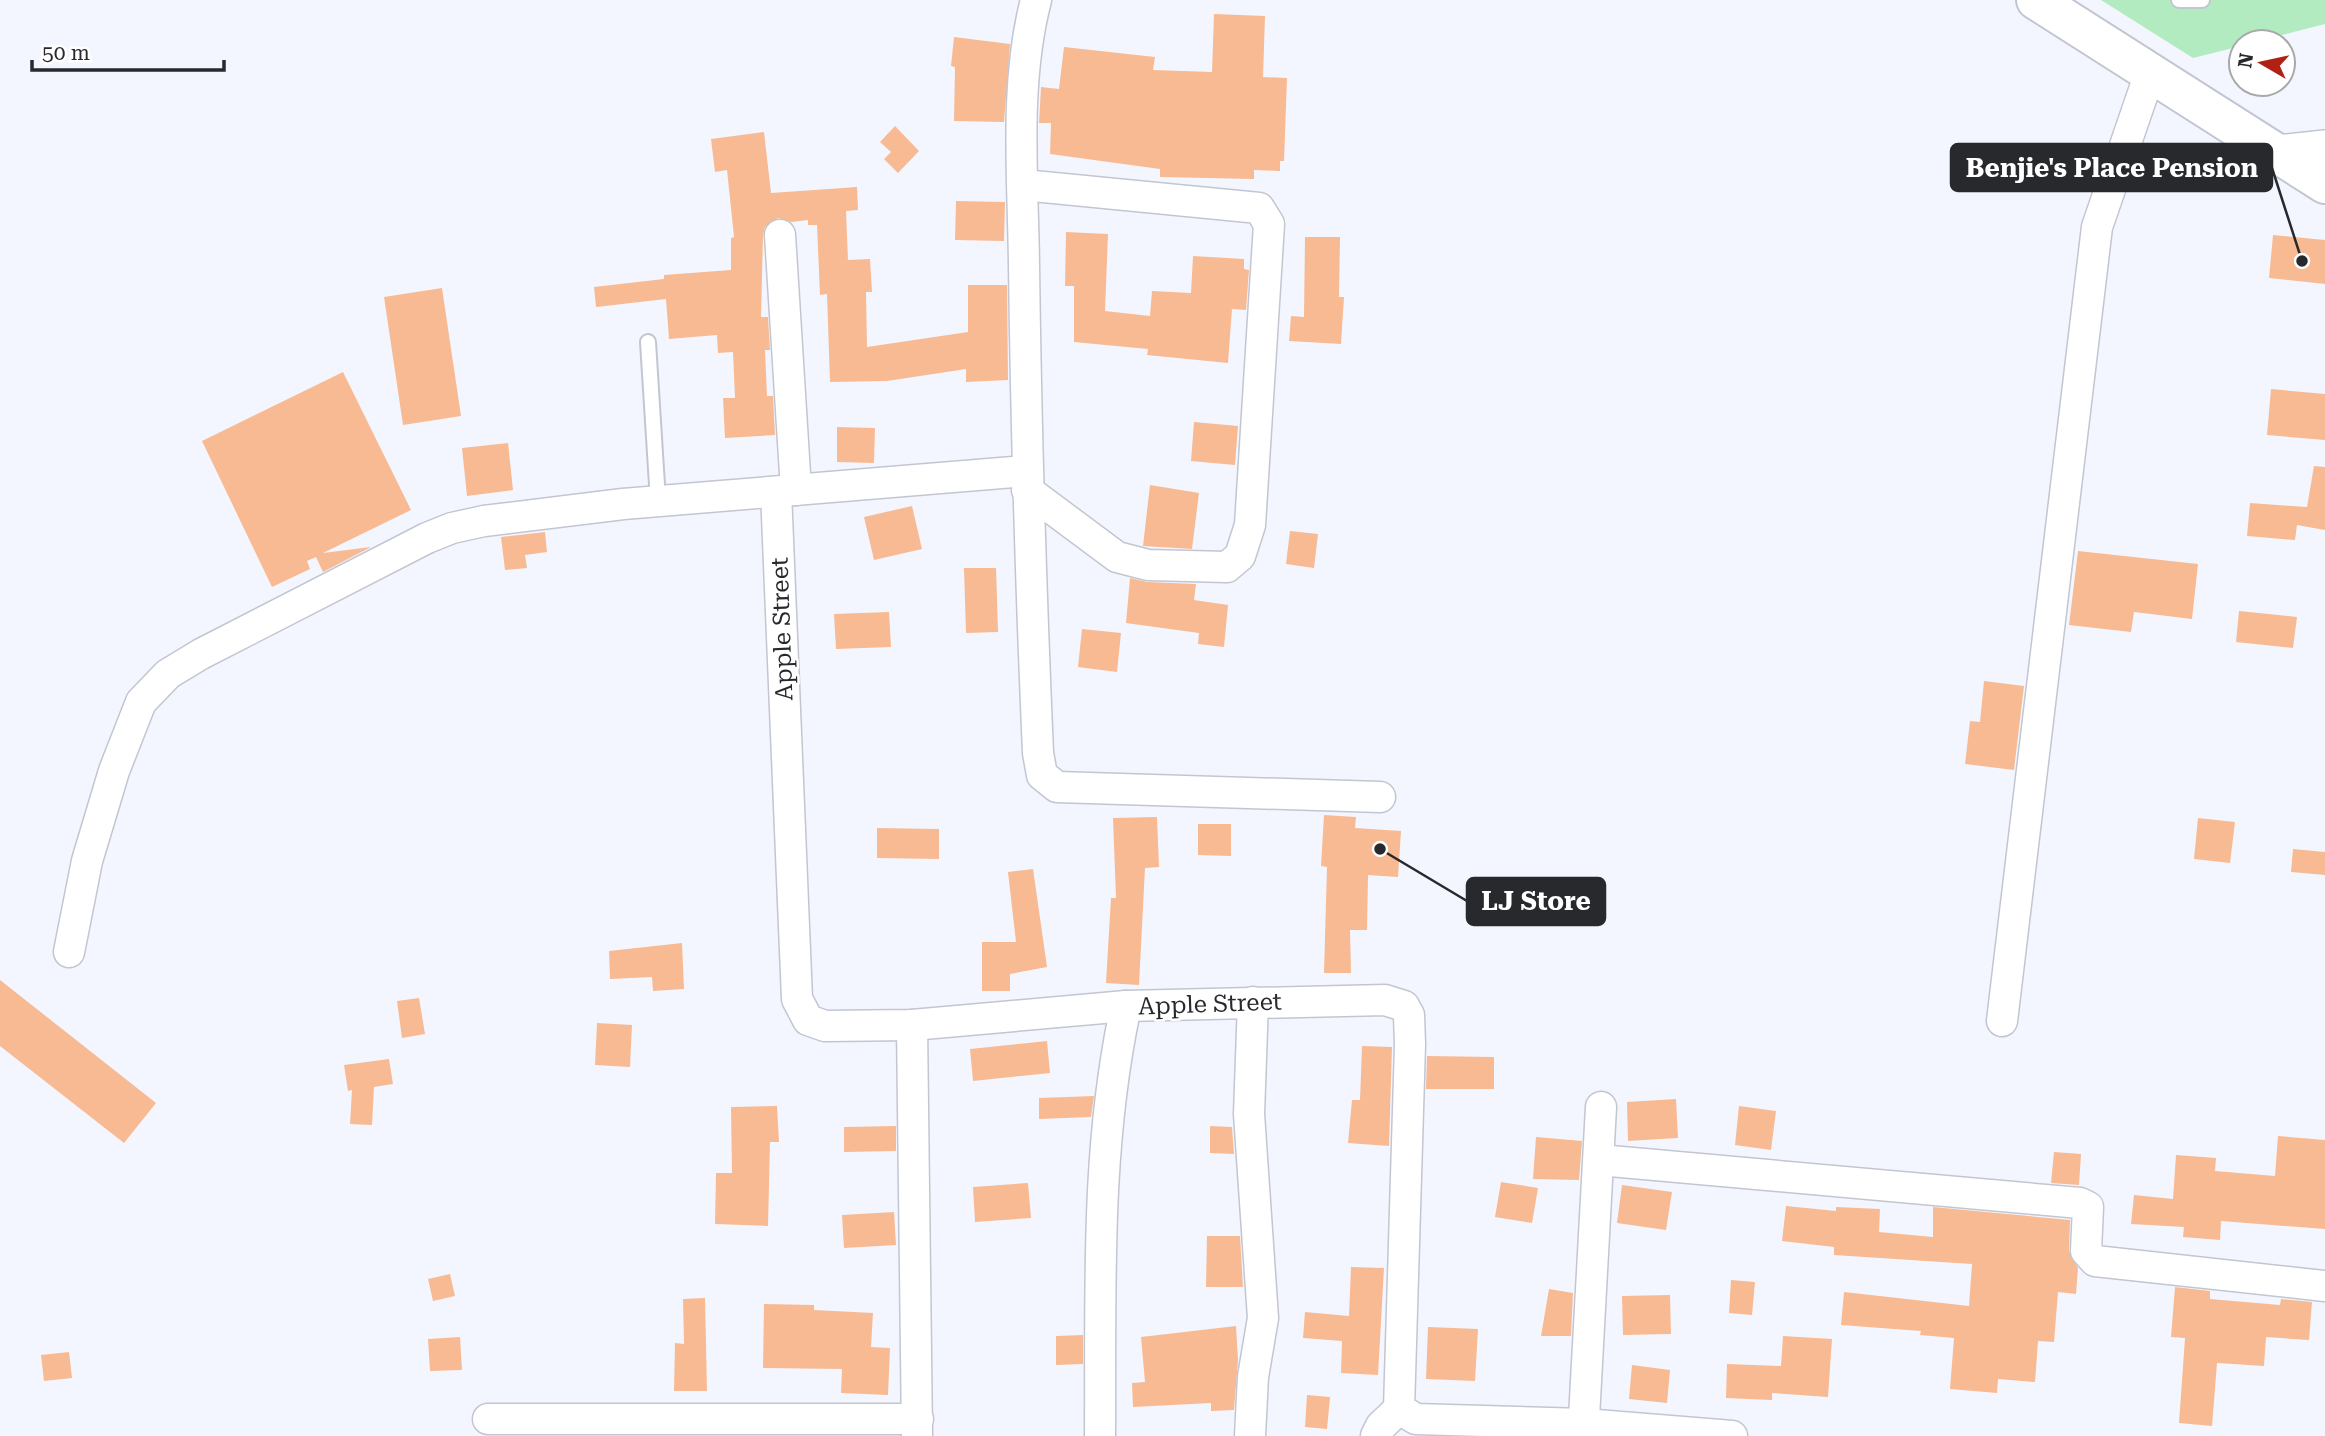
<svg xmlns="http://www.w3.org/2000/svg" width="2325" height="1436" viewBox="0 0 2325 1436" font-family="'Roboto Serif',serif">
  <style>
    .green { fill: #b3ebc0 }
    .building { fill: #f8ba92 }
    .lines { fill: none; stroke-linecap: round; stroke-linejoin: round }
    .service-casing { stroke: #c2c6d0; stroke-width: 18 }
    .minor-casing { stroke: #c2c6d0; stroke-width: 33 }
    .tertiary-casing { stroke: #c2c6d0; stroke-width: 40 }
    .trunk-casing { stroke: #c2c6d0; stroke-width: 42 }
    .service { stroke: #fff; stroke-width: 14 }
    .minor { stroke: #fff; stroke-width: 30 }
    .tertiary { stroke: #fff; stroke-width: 37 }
    .trunk { stroke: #fff; stroke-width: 38 }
    .labels { text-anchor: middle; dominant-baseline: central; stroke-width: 5; stroke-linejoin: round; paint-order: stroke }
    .street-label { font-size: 24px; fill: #27292c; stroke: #fff }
    .leader { fill: none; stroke: #27292c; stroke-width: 2.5 }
    .callout-dot { fill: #27292c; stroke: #fff; stroke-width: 2.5 }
    .callout { fill: #27292c; stroke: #27292c; stroke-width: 2.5 }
    .callout-label { font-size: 26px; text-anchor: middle; font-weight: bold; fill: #fff }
  </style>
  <rect width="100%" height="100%" fill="#f4f6ff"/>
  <path class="green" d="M2101,0h224v24l-70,18h-14v4l-48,12z"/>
  <g class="building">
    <path d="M1214,14l51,2 -2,61 24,1 -3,83h-4v10l-26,-1v9l-94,-2v-8l-110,-15 1,-31h-12l2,-36 18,2 5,-42 91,10 -2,13 59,2z"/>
    <path d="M954,37l56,7 -6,78 -50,-1 1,-54 -4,-1z"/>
    <path d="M895,126l24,25 -21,22 -14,-14 7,-7 -11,-10z"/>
    <path d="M764,132l7,61 86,-6 1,23 -12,1 2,49 22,-1 2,33h-6l1,55 101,-15v-47h39l1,95 -42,2v-13l-79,12 -57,1 -3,-88 -7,1 -3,-70h-9v-5l-17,2 -13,-4 -13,9 -2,9 -2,81h7l2,33h-5l2,46h6l2,39 -50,3 -2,-40h12l-2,-46 -15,1 -1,-18 -48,4 -3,-40 -70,8 -2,-20 70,-8v-4l67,-5v-32l3,-1 -7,-67 -12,2 -4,-33z"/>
    <path d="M956,201l49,1 -1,39 -49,-1z"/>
    <path d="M1066,232l42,2 -3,77 45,5 2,-25 39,2 2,-37 51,3v10l5,1 -3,40 -14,-1 -4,54 -81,-8 1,-6 -74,-7v-56h-9z"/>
    <path d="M2273,235l52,5v44l-56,-6z"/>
    <path d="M1305,237h35l-1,60h5l-3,47 -52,-3 2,-25 13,1z"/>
    <path d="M442,288l19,128 -58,9 -19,-128z"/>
    <path d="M343,372l68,138 -88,43 48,-6 -48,25 -7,-15 -9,4 3,8 -38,18 -70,-146z"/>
    <path d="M2271,389l54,5v46l-58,-5z"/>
    <path d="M1194,422l44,4 -3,39 -44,-4z"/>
    <path d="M837,427l38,1 -1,35 -37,-1z"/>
    <path d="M508,443l5,47 -46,6 -5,-48z"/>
    <path d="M2314,466l11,1v63l-28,-5 -2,15 -48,-4 3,-33 57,4z"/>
    <path d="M1150,485l49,8 -7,56 -49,-3z"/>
    <path d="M912,506l10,43 -48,11 -10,-43z"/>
    <path d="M1290,531l28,3 -4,34 -28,-4z"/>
    <path d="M545,532l2,20 -22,3 2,13 -22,2 -4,-33z"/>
    <path d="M2078,551l120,13 -6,55 -58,-7 -3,20 -62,-7z"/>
    <path d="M964,568h32l2,64 -32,1z"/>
    <path d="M1130,578l17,4 49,2 -2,16 34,5 -4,42 -26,-3 1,-11 -73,-10z"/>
    <path d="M2239,611l58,6 -4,31 -57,-6z"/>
    <path d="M889,612l2,35 -55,2 -2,-35z"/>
    <path d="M1082,629l39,4 -4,39 -39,-5z"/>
    <path d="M1984,681l40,5 -10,84 -49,-6 5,-43 10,1z"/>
    <path d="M1324,815l32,2 -1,11 46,3 -3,46 -30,-2 -1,55h-17l1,43h-27l3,-106 -6,-1z"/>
    <path d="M1157,817l2,50 -14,1 -6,117 -33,-2 5,-85h5l-3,-80z"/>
    <path d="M2198,818l37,4 -5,41 -36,-4z"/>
    <path d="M1198,824h33v32l-33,-1z"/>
    <path d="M877,828l62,1v30l-62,-1z"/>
    <path d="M2293,849l32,3v23l-34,-3z"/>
    <path d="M1033,869l14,98 -37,7v17h-28v-49h34l-8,-70z"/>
    <path d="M682,943l2,46 -31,2 -1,-14 -42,2 -1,-28z"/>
    <path d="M0,980l156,123 -32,40 -124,-97z"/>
    <path d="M419,998l6,36 -23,4 -5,-37z"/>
    <path d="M597,1023l35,2 -2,42 -35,-2z"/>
    <path d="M1047,1041l3,32 -77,8 -3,-32z"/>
    <path d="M1362,1046l30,1 -3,99 -41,-3 4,-43h8z"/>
    <path d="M1427,1056l67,1v32h-68z"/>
    <path d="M389,1059l4,25 -19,3 -2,38 -22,-1 2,-34 -4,1 -4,-26z"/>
    <path d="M1094,1096l-3,21 -52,2v-21z"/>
    <path d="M1676,1099l2,39 -50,3 -1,-39z"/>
    <path d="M777,1106l2,36h-9l-2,84 -53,-2 1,-51h16l-1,-66z"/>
    <path d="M1739,1106l37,5 -5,39 -36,-5z"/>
    <path d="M896,1126v25l-52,1v-25z"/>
    <path d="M1210,1126l22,1 2,27 -24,-1z"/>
    <path d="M2278,1136l47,4v89l-104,-8 -1,19 -37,-3 1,-10 -53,-3 3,-29 39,4 3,-44 40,3 -1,13 60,5z"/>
    <path d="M1536,1137l46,4 -3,39 -46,-1z"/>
    <path d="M2054,1152l27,2 -2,31 -28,-2z"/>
    <path d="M1501,1182l37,6 -6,35 -37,-6z"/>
    <path d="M1028,1183l3,35 -56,4 -2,-35z"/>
    <path d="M1622,1185l50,7 -6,38 -49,-7z"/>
    <path d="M1786,1206l50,5v-4l44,2 -1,23 54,5v-30l137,13 -1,31 9,17 -2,26 -18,-2 -4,50 -16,-1 -3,41 -37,-3 -1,14 -47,-4 4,-51 -34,-3 1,-4 -80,-6 3,-33 125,14 3,-42 -138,-9v-8l-52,-6z"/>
    <path d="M894,1212l2,33 -52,3 -2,-33z"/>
    <path d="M1207,1236h33l3,51h-37z"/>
    <path d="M1351,1267l33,1 -6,107 -37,-2 1,-32 -39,-3 2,-26 44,4z"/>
    <path d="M450,1274l5,22 -22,5 -5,-22z"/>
    <path d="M1731,1280l24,2 -3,33 -23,-2z"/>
    <path d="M2175,1287l35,4v8l70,6 1,-6 31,3 -3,38 -43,-3 -2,29 -47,-3 -5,63 -33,-3 6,-85 -14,-1z"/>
    <path d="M1549,1289l24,4 -2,43h-30z"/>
    <path d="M1670,1295l1,39 -48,1 -1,-39z"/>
    <path d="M705,1298l2,93h-33l1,-48 9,1 -1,-45z"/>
    <path d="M764,1304l50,1v5l59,3 -2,34 19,1 -2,47 -47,-2 1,-24 -79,-1z"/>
    <path d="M1236,1326l2,34 -4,50 -23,1v-8l-78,4 -1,-24 13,-1 -4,-45z"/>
    <path d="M1428,1327l50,2 -3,52 -49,-2z"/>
    <path d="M1083,1335v29l-27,1v-29z"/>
    <path d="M1783,1336l49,3 -4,58 -56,-4v7l-46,-2 1,-34 54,2z"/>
    <path d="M460,1337l2,33 -32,1 -2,-32z"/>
    <path d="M69,1352l3,26 -28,3 -3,-26z"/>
    <path d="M1632,1365l38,5 -3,33 -38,-4z"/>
    <path d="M1307,1395l23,2 -3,32 -22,-2z"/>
  </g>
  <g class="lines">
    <g class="service-casing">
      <g id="service">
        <path d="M2179,0h23"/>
        <path d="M648,342l10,159"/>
      </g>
    </g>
    <g class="minor-casing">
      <g id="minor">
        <path d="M1036,0c-22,84 -13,178 -12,265 2,163 7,325 14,488l4,22 15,12 323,10"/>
        <path d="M1023,185l236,23 10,16 -19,301 -10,31 -13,11 -79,-2 -31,-8 -90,-67"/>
        <path d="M780,235l16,255"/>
        <path d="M776,492l21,507 11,21 17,6 87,-1 214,-19 259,-6 19,6 5,9 1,29 -11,365 17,10 168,5 148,12"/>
        <path d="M69,952l18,-91 27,-90 27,-69 27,-28 33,-20 226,-116 25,-10 32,-7 139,-17 403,-33"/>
        <path d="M2002,1021l95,-794 53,-154"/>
        <path d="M912,1025l5,411"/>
        <path d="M1599,1160l481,43 8,4 -2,44 9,10 230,25"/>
        <path d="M488,1419h430"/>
        <path d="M1100,1436c1,-144 -5,-288 26,-430"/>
        <path d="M1250,1436l3,-59 10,-59 -14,-204 4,-112"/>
        <path d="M1376,1436l5,-10 18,-17"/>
        <path d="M1583,1436l18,-329"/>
      </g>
    </g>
    <g class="tertiary-casing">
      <path id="tertiary" d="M2277,154l48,-5"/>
    </g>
    <g class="trunk-casing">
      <path id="trunk" d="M2036,0l289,184"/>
    </g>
    <use href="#service" class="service"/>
    <use href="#minor" class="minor"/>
    <use href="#tertiary" class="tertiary"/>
    <use href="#trunk" class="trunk"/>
  </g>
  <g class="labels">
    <g class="street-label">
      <text transform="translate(782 629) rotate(-92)">Apple Street</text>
      <text transform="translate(1210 1004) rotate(-2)">Apple Street</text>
    </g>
  </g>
  <path class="leader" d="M2302 261L2272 168M1380 849L1467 901"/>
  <g class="callout-dot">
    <circle cx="2302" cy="261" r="7"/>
    <circle cx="1380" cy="849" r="7"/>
  </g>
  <g class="callout">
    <rect x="1951" y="144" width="321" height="47" rx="7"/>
    <rect x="1467" y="878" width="138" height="47" rx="7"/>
  </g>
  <g class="callout-label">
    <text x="2112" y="177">Benjie's Place Pension</text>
    <text x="1536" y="910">LJ Store</text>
  </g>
  <g transform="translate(2262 63) rotate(279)"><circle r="33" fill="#ffffff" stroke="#a9a9ab" stroke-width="2"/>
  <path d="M0-5L12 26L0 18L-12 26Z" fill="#b02114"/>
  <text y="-10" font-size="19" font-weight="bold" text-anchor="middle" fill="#27292c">N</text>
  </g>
  <path d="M32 60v10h192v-10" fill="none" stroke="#27292c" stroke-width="3.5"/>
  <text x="42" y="60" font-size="21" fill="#27292c" stroke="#ffffff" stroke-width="5" paint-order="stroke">50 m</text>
</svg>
